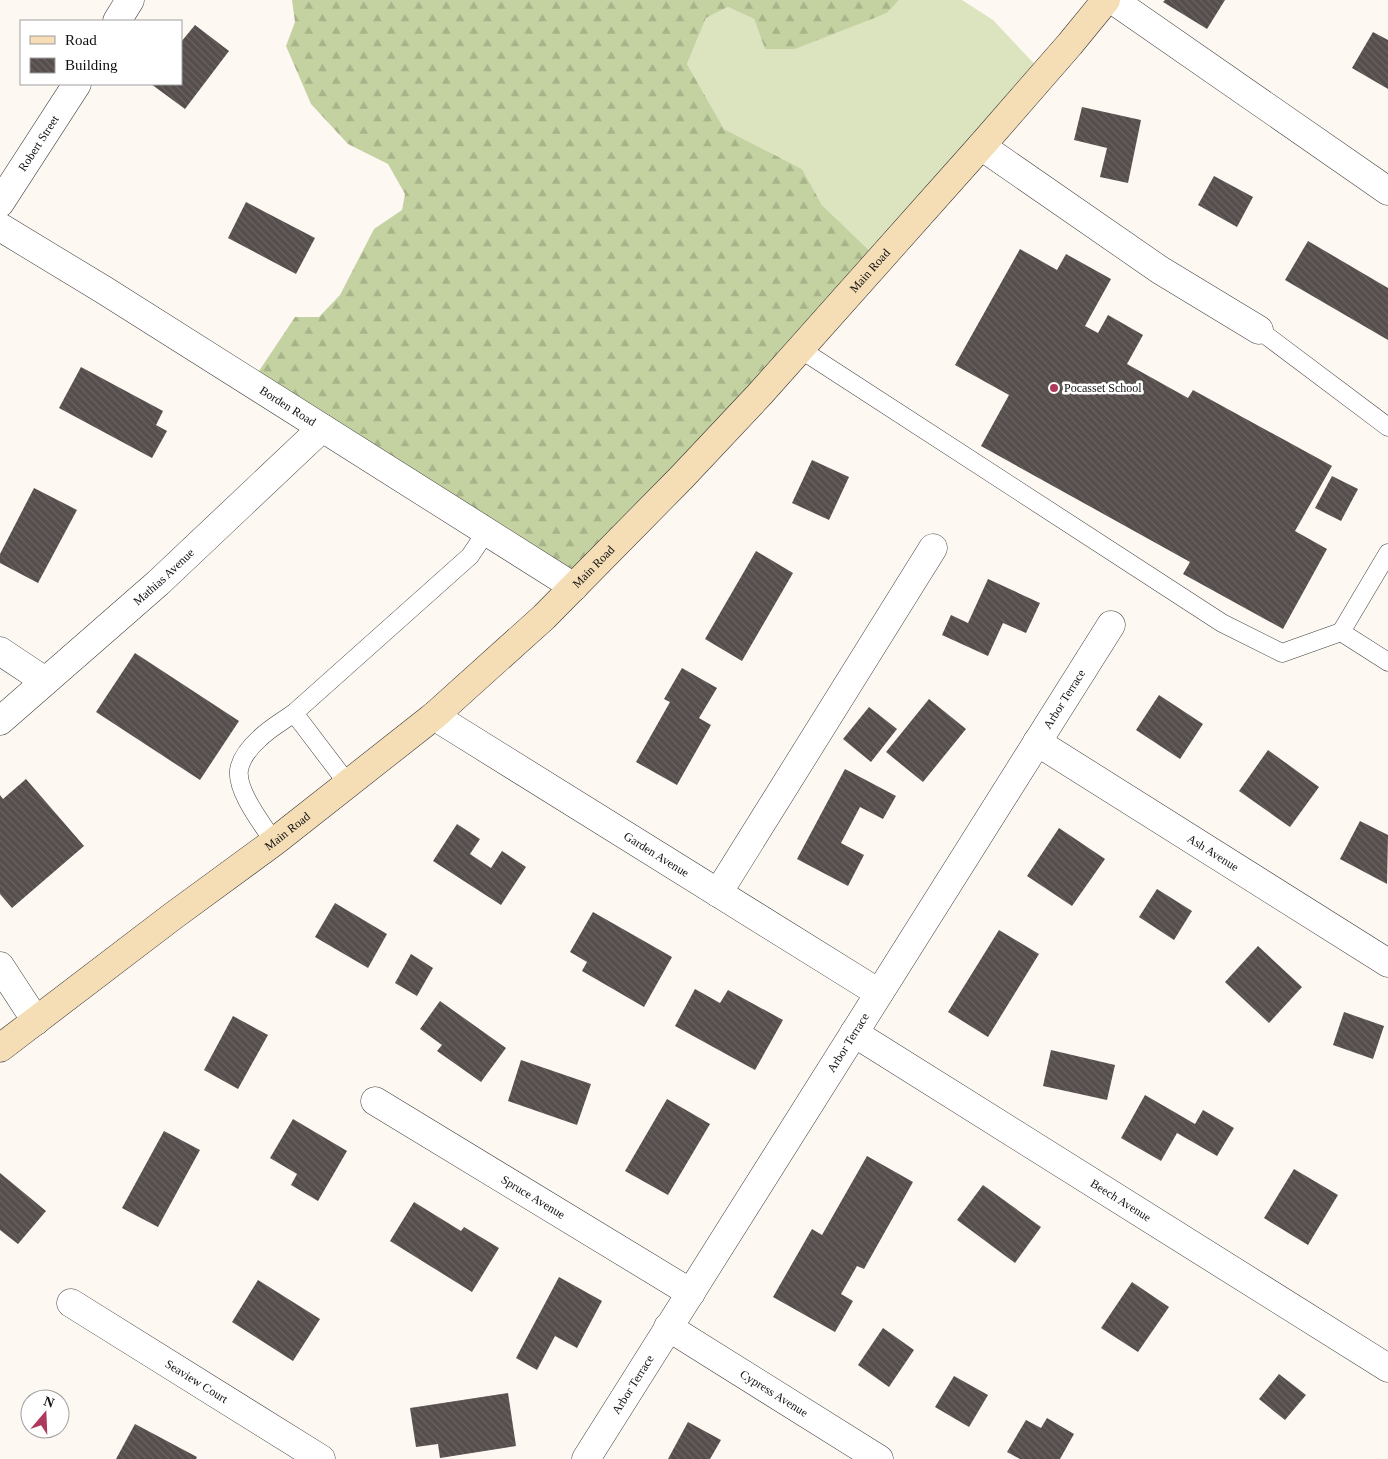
<svg xmlns="http://www.w3.org/2000/svg" width="1388" height="1459" viewBox="0 0 1388 1459" font-family="Georgia,serif">
  <style>
    .grass { fill: #dce4bf }
    .forest { fill: url(#forest-firs) }
    .building { fill: url(#building-back-hatch) }
    .lines { fill: none; stroke-linecap: round; stroke-linejoin: round }
    .service-casing { stroke: #424242; stroke-width: 19 }
    .minor-casing { stroke: #424242; stroke-width: 29 }
    .secondary-casing { stroke: #313131; stroke-width: 29 }
    .service { stroke: #fff; stroke-width: 18 }
    .minor { stroke: #fff; stroke-width: 28 }
    .secondary { stroke: #f5ddb6; stroke-width: 28 }
    .poi-dot { fill: #ad395d; stroke: #fff; stroke-width: 2 }
    .labels { text-anchor: middle; dominant-baseline: central; stroke-width: 5; stroke-linejoin: round; paint-order: stroke }
    .street-label { font-size: 12px; fill: #0f0f0f; stroke: #fff }
    .poi-label { font-size: 12px; fill: #0f0f0f; stroke: #fff; text-anchor: start }
  </style>
  <defs>
    <pattern id="forest-firs" width="22" height="20" patternUnits="userSpaceOnUse" patternTransform="scale(1.25)"><rect width="22" height="20" fill="#c4d2a1"/><path d="M5 1l3.5 6h-7zM16 11l3.5 6h-7z" fill="#a7b389"/></pattern>
    <pattern id="building-back-hatch" width="6" height="6" patternUnits="userSpaceOnUse" patternTransform="scale(1.25)"><rect width="6" height="6" fill="#564e4c"/><path d="M-1 5l2 2M0 0l6 6M5-1l2 2" fill="none" stroke="#696361"/></pattern>
  </defs>
  <rect width="100%" height="100%" fill="#fdf8f2"/>
  <path class="grass" d="M899,0h63l31,20 49,52 -166,185 -54,-52 -20,-36 -78,-40 -37,-65 19,-46 22,-11 26,12 11,30 122,-36z"/>
  <path class="forest" d="M292,0h607l-12,13 -92,36h-30l-11,-30 -26,-12 -22,11 -19,46 37,65 78,40 20,36 54,52 -294,320 -325,-203 38,-57h24l21,-22 34,-66 28,-19 3,-16 -17,-30 -40,-20 -37,-40 -25,-58 9,-24z"/>
  <g class="building">
    <path d="M1165,0h60l-18,29 -44,-27z"/>
    <path d="M195,25l34,26 -44,58 -34,-25h30v-42z"/>
    <path d="M1373,32l15,8v49l-36,-21z"/>
    <path d="M1082,107l59,13 -13,63 -28,-6 7,-29 -33,-8z"/>
    <path d="M1214,176l39,21 -16,30 -39,-22z"/>
    <path d="M246,202l69,36 -19,36 -68,-36z"/>
    <path d="M1308,241l80,47v52l-103,-60z"/>
    <path d="M1020,249l37,21 9,-16 45,25 -26,47 13,7 10,-18 35,20 -16,29 61,34 5,-8 139,76 -37,65 32,18 -44,80 -100,-55 7,-12 -209,-116 28,-51 -54,-30z"/>
    <path d="M81,367l82,44 -7,14 11,6 -15,27 -93,-50z"/>
    <path d="M812,460l37,17 -20,43 -37,-17z"/>
    <path d="M1332,476l26,13 -17,32 -26,-13z"/>
    <path d="M34,488l43,22 -39,73 -38,-20v-9z"/>
    <path d="M756,551l37,22 -51,88 -37,-22z"/>
    <path d="M988,579l52,24 -14,30 -23,-10 -15,33 -46,-21 9,-20 17,8z"/>
    <path d="M135,653l104,68 -39,59 -104,-68z"/>
    <path d="M682,668l35,20 -18,30 12,7 -34,60 -41,-23 34,-60 -6,-3z"/>
    <path d="M1159,695l44,29 -23,35 -44,-29z"/>
    <path d="M929,699l37,30 -43,53 -37,-30z"/>
    <path d="M869,707l28,22 -26,33 -28,-23z"/>
    <path d="M1268,750l51,37 -29,40 -51,-36z"/>
    <path d="M845,769l51,27 -13,23 -23,-12 -19,36 23,12 -16,31 -51,-27z"/>
    <path d="M26,779l58,67 -72,62 -12,-14v-99l3,4z"/>
    <path d="M1360,821l28,14 -1,49 -47,-25z"/>
    <path d="M457,824l23,15 -10,15 21,14 11,-17 24,16 -25,38 -68,-44z"/>
    <path d="M1059,828l46,31 -33,47 -45,-30z"/>
    <path d="M1157,889l35,22 -18,29 -35,-23z"/>
    <path d="M335,903l52,31 -19,34 -53,-31z"/>
    <path d="M593,912l79,45 -28,50 -62,-36 5,-9 -17,-10z"/>
    <path d="M999,930l40,24 -51,83 -40,-25z"/>
    <path d="M1258,946l44,41 -33,36 -44,-41z"/>
    <path d="M411,954l22,14 -16,28 -22,-13z"/>
    <path d="M695,989l25,14 8,-13 55,30 -28,50 -80,-44z"/>
    <path d="M440,1001l66,47 -25,34 -44,-31 5,-6 -22,-16z"/>
    <path d="M1344,1012l40,14 -11,33 -40,-14z"/>
    <path d="M233,1016l35,19 -30,54 -34,-19z"/>
    <path d="M1051,1050l64,15 -8,35 -64,-14z"/>
    <path d="M521,1060l70,24 -14,41 -69,-24z"/>
    <path d="M1145,1095l50,29 8,-14 31,18 -17,28 -40,-23 -16,28 -40,-23z"/>
    <path d="M667,1099l43,25 -42,71 -43,-24z"/>
    <path d="M293,1119l54,32 -29,50 -27,-16 6,-11 -27,-16z"/>
    <path d="M164,1131l36,19 -42,77 -36,-19z"/>
    <path d="M867,1156l46,26 -49,87 -7,-3 -16,28 12,7 -18,31 -62,-35 39,-68 10,6z"/>
    <path d="M1294,1169l44,26 -30,50 -44,-27z"/>
    <path d="M0,1173l46,38 -28,33 -18,-14z"/>
    <path d="M983,1185l58,42 -26,36 -58,-43z"/>
    <path d="M414,1202l47,29 3,-4 35,21 -27,44 -82,-51z"/>
    <path d="M559,1277l43,24 -25,47 -22,-12 -18,34 -21,-12z"/>
    <path d="M258,1280l62,39 -27,42 -61,-39z"/>
    <path d="M1132,1282l37,25 -31,45 -37,-24z"/>
    <path d="M883,1328l31,22 -25,37 -31,-22z"/>
    <path d="M1279,1374l27,21 -21,25 -26,-21z"/>
    <path d="M954,1376l34,19 -19,32 -34,-20z"/>
    <path d="M508,1393l8,53 -76,12 -2,-14 -22,3 -6,-39z"/>
    <path d="M1047,1418l27,16 -14,25h-40l-13,-7 19,-32 15,8z"/>
    <path d="M688,1422l33,18 -11,19h-42z"/>
    <path d="M135,1424l62,33 -1,2h-80z"/>
  </g>
  <g class="lines">
    <g class="service-casing">
      <g id="service">
        <path d="M1259,330l129,97"/>
        <path d="M800,349l422,274 60,30 59,-21"/>
        <path d="M1388,553l-47,79 47,30"/>
        <path d="M348,784l-54,-71 176,-157 16,-24"/>
        <path d="M274,842c-11,-17 -38,-51 -35,-72 2,-12 12,-24 21,-32 10,-10 23,-17 34,-25"/>
      </g>
    </g>
    <g class="minor-casing">
      <g id="minor">
        <path d="M1113,0l275,191"/>
        <path d="M117,21l13,-21"/>
        <path d="M981,146l179,124 99,60"/>
        <path id="s1" d="M0,203l77,-119"/>
        <path id="s2" d="M0,227l104,63 470,297"/>
        <path d="M0,651l45,30"/>
        <path id="s3" d="M434,716l445,277"/>
        <path id="s4" d="M0,721l158,-138 164,-155"/>
        <path id="s5" d="M1037,742l351,221"/>
        <path d="M718,893l215,-345"/>
        <path d="M0,966l36,55"/>
        <path id="s6" d="M854,1033l534,335"/>
        <path id="s7" d="M375,1101l316,192"/>
        <path id="s8" d="M71,1303l250,156"/>
        <path id="s9" d="M668,1327l211,132"/>
        <path id="s10" d="M586,1459l525,-834"/>
      </g>
    </g>
    <g class="secondary-casing">
      <g id="secondary">
        <path id="s11" d="M0,1048l173,-132 101,-74 160,-126 110,-99 137,-139 79,-84 221,-248 89,-102 36,-44"/>
      </g>
    </g>
    <use href="#service" class="service"/>
    <use href="#minor" class="minor"/>
    <use href="#secondary" class="secondary"/>
  </g>
  <circle class="poi-dot" cx="1054" cy="388" r="5"/>
  <g class="labels">
    <g class="street-label">
      <text stroke="none"><textPath href="#s1" startOffset="71">Robert Street</textPath></text>
      <text stroke="none"><textPath href="#s11" startOffset="1170">Main Road</textPath></text>
      <text stroke="none"><textPath href="#s2" startOffset="339">Borden Road</textPath></text>
      <text stroke="none"><textPath href="#s11" startOffset="765">Main Road</textPath></text>
      <text stroke="none"><textPath href="#s4" startOffset="218">Mathias Avenue</textPath></text>
      <text stroke="none"><textPath href="#s10" startOffset="898">Arbor Terrace</textPath></text>
      <text stroke="none"><textPath href="#s11" startOffset="360">Main Road</textPath></text>
      <text stroke="none"><textPath href="#s5" startOffset="208">Ash Avenue</textPath></text>
      <text stroke="none"><textPath href="#s3" startOffset="262">Garden Avenue</textPath></text>
      <text stroke="none"><textPath href="#s10" startOffset="492">Arbor Terrace</textPath></text>
      <text stroke="none"><textPath href="#s7" startOffset="185">Spruce Avenue</textPath></text>
      <text stroke="none"><textPath href="#s6" startOffset="315">Beech Avenue</textPath></text>
      <text stroke="none"><textPath href="#s8" startOffset="148">Seaview Court</textPath></text>
      <text stroke="none"><textPath href="#s10" startOffset="88">Arbor Terrace</textPath></text>
      <text stroke="none"><textPath href="#s9" startOffset="125">Cypress Avenue</textPath></text>
    </g>
    <g class="poi-label">
      <text x="1064" y="388">Pocasset School</text>
    </g>
  </g>
  <rect x="20" y="20" width="162" height="65" fill="#ffffff" stroke="#9f9f9f"/>
  <rect x="30" y="36" width="25" height="8" fill="#f5ddb6" stroke="#9f9f9f"/>
  <text x="65" y="45" font-size="15" fill="#0f0f0f">Road</text>
  <rect x="30" y="58" width="25" height="15" fill="url(#building-back-hatch)" stroke="#9f9f9f"/>
  <text x="65" y="70" font-size="15" fill="#0f0f0f">Building</text>
  <g transform="translate(45 1414) rotate(19)"><circle r="24" fill="#ffffff" stroke="#9f9f9f"/>
  <path d="M0-4L9 19L0 12L-9 19Z" fill="#ad395d"/>
  <text y="-8" font-size="14" font-weight="bold" text-anchor="middle" fill="#0f0f0f">N</text>
  </g>
</svg>
